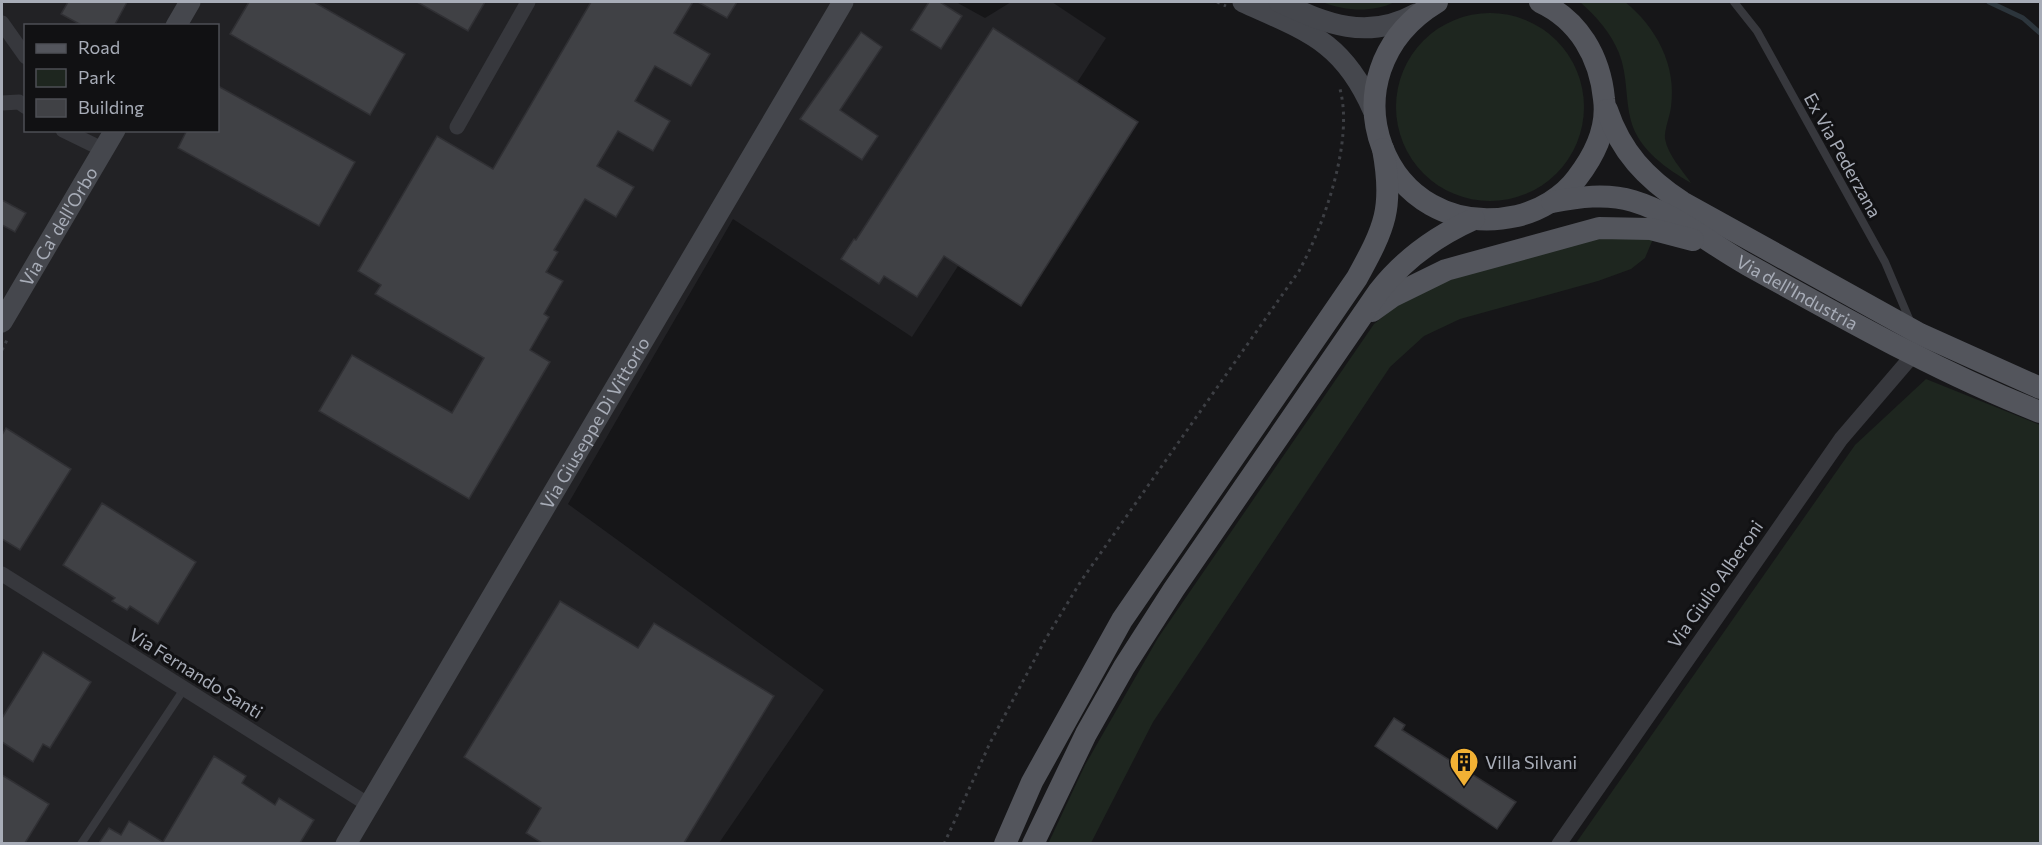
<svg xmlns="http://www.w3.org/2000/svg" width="2042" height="845" viewBox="0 0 2042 845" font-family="Commissioner,sans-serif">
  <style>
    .built { fill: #222225; fill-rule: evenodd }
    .green { fill: #1e261f }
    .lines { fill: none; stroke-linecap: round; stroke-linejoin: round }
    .stream { stroke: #2c353c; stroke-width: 5 }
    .building { fill: #404145; stroke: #303034; stroke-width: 1.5 }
    .path { stroke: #3d3f44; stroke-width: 3; stroke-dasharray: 3 4.5; stroke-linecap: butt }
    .lane { stroke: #37383d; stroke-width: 8 }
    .street { stroke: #37383d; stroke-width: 15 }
    .secondary { stroke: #45474d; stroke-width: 21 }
    .primary { stroke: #53555c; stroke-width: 22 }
    .labels { text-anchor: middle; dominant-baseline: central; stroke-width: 6; stroke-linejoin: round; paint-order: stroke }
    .street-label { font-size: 18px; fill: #a8adb8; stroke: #111113 }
    .poi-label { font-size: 18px; fill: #a8adb8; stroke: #111113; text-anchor: start }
  </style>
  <rect width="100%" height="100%" fill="#161618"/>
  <path class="built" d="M2,2h954l29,16 26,-16h41l54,36 -194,299 -179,-118 -165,285 256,186 -105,153 -717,1zM26,26h192v104h-192z"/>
  <g class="green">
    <path d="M1322,2h73c-24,11 -49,9 -73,0z"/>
    <path d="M1580,2h45c31,25 52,63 46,105 -1,9 -7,23 -6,32 3,16 17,31 26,44 -24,-14 -52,-33 -60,-62 -6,-22 -3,-45 -12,-68 -8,-20 -23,-37 -39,-51z"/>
    <circle cx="1490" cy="107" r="94"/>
    <path d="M1584,237l69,2 -8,19 -14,11 -33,12 -138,38 -36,17 -34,31 -237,355 -62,121 -43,1 37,-79 73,-127 216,-314 39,-32z"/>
    <path d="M1926,379l114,46v418h-464l279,-398z"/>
  </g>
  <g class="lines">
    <path class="stream" d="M1989,2l34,16 17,15"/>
  </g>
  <g class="building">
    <path d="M68,2h59l-13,24h-31l-22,-12z"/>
    <path d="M249,2h65l91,52 -35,61 -140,-81z"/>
    <path d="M417,2h68l-17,29z"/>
    <path d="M591,2h102l-19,31 36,21 -19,32 -36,-20 -20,35 35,20 -17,30 -35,-20 -21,35 37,21 -18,30 -31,-18 -31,51 4,2 -12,20 17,9 -19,33 5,3 -19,33 20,12 -81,137 -150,-88 33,-56 100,58 32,-55 -109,-64 6,-9 -23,-14 79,-135 56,33z"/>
    <path d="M698,2h39l-10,16z"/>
    <path d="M929,2h11l22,14 -21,33 -30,-19z"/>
    <path d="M993,28l145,94 -117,184 -77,-50 -27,41 -33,-21 -5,8 -38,-25 13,-20 2,1z"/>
    <path d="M861,32l21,15 -42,63 38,26 -16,24 -62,-41z"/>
    <path d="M218,86l137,76 -36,64 -141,-78 9,-18h31z"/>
    <path d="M2,200l24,13 -11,19 -13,-7z"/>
    <path d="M6,428l65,41 -51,81 -18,-11v-104z"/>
    <path d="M102,503l94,59 -38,62 -28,-18 -3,4 -15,-9 3,-3 -52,-33z"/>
    <path d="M560,601l78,47 16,-25 120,73 -90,147h-142l-16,-10 15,-25 -77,-51z"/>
    <path d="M43,652l48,30 -41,66 -7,-4 -10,18 -31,-20v-24z"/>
    <path d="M1394,718l11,7 -3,5 114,72 -19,27 -122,-83z"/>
    <path d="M214,756l32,20 -4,7 33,22 4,-7 35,22 -14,23h-201l10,-15 12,7 8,-14 34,21z"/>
    <path d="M2,775l47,29 -24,39h-23z"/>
  </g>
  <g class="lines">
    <g class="path">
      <path d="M1217,2l9,4"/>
      <path d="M2,350l6,-12"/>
      <path d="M944,844l46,-101 55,-103 36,-59 218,-310c25,-46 55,-130 41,-182"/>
    </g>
    <g class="lane">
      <path d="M1734,2l23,29 128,231 25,59"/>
      <path d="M81,844l103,-155"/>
    </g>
    <g class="street">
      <path d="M2,23l24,34"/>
      <path d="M2,103l17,-1 7,5"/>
      <path d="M457,127l71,-125"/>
      <path d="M63,130l41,20"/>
      <path d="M2,574l367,231"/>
      <path d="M1559,844l282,-405 72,-84"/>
    </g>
    <g class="secondary">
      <path d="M1243,2c64,29 100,39 130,108"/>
      <path d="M1279,2c48,22 88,39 137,12"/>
      <path d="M176,26l14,-24"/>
      <path id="s1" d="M2,322l113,-192"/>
      <path id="s2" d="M346,844l497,-842"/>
    </g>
    <g class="primary">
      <path d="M1437,2c-119,72 -54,243 80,214 22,-5 46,-19 60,-38 17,-22 31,-50 27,-79 -4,-42 -25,-79 -64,-97"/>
      <path d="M1607,110c14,42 39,68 75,92l238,132 120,54"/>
      <path id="s3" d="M1552,202c26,-5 55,-9 81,-1 43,13 77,43 115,64 96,53 190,107 292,147"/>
      <path d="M1372,311l21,-15 53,-26 153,-42 52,1 42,11"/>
      <path d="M1005,844l27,-62 90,-162 235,-342c28,-51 37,-70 26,-129"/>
      <path d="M1033,844l53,-110 38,-67 50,-78 205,-298c26,-33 57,-55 95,-72"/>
    </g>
  </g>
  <defs>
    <g id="building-pin" transform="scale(1.5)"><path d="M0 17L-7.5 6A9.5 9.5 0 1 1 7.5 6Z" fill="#f2b134" stroke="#111113"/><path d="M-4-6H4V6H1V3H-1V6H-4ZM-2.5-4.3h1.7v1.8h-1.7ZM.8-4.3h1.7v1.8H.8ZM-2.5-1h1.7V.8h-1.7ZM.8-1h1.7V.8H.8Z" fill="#111"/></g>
  </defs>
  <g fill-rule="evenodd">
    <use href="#building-pin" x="1464" y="762"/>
  </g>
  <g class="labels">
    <g class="street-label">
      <text transform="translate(1843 155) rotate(61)">Ex Via Pederzana</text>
      <text stroke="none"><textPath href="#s1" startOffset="111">Via Ca' dell'Orbo</textPath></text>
      <text stroke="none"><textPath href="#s3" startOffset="270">Via dell'Industria</textPath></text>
      <text stroke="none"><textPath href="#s2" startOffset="489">Via Giuseppe Di Vittorio</textPath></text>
      <text transform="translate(1715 584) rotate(-55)">Via Giulio Alberoni</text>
      <text transform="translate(196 673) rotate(32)">Via Fernando Santi</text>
    </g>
    <g class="poi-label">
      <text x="1485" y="762">Villa Silvani</text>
    </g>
  </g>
  <rect width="2042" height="845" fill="none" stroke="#a8adb8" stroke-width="6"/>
  <rect x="24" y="24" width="195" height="108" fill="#111113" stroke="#4d4f55" stroke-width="1.5"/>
  <rect x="36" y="44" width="30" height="9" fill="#53555c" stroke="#4d4f55" stroke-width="1.5"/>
  <text x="78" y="54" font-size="18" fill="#a8adb8">Road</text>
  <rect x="36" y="69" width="30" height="18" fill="#1e261f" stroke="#4d4f55" stroke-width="1.5"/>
  <text x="78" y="84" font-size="18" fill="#a8adb8">Park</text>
  <rect x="36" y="99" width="30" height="18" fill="#404145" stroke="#4d4f55" stroke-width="1.5"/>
  <text x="78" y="114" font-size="18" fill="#a8adb8">Building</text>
</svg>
